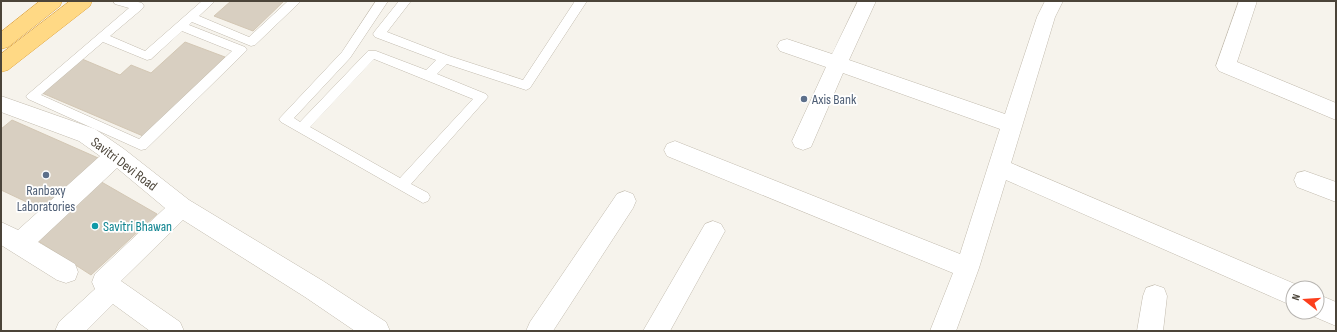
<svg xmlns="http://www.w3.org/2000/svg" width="1337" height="332" viewBox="0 0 1337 332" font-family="'Sofia Sans Condensed',sans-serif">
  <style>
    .building { fill: #d8cfc1; stroke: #d3c7b4 }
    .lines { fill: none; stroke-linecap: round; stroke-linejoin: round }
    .service-casing { stroke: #c2bbae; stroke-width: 1 }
    .minor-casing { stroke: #c2bbae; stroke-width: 1 }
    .trunk-casing { stroke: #e0a43c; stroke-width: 1 }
    .service { fill: #fff; fill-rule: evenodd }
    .minor { fill: #fff; fill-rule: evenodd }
    .trunk { fill: #ffd985; fill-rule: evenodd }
    .service-dot { fill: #5c6f8a; stroke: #fff; stroke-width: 1.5 }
    .culture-dot { fill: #0f9aa8; stroke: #fff; stroke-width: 1.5 }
    .labels { text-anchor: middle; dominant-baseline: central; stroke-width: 3.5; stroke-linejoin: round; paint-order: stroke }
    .service-label { font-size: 14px; fill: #4e5e75; stroke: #fff; text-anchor: start }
    .street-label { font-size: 14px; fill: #4b4439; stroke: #fff }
    .culture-label { font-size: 14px; fill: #0d838f; stroke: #fff; text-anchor: start }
  </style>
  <rect width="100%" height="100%" fill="#f6f3ec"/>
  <g class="building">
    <path d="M231,1h53l-31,30 -39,-15z"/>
    <path d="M185,42l40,15 -82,79 -101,-43 40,-34 38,16 11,-10 20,8z"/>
    <path d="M12,120l93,41 -55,52 -49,-23v-61z"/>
    <path d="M98,180l59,34 -66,61 -59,-38z"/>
  </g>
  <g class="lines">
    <g class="service-casing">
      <g id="service">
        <path d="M113,1h21l8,2 2,3 -2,3 -32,27 35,15 57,-50h13l-16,15 50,21 39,-36h13l-46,44 -4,1 -59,-24 -3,3 56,22 2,3 -101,99 -5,1 -113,-51 -2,-3 103,-88 -14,-4zM182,31l50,20 -93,88 -98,-44 62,-53 44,18 4,-1z"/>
        <path d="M376,1h12l-38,57 -56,60 6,4 68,-71h8l50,19 10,-10 -61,-23 -2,-3 2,-3 24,-30h12l-24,31 62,24 74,24 52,-79h12l-57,87 -4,2 -79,-26 -10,10 49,20 2,3 -77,87 17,9 2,4 -2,4 -5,2 -142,-81 -2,-3 63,-67zM374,59l99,40 -73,79 -90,-51z"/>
      </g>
    </g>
    <g class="minor-casing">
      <g id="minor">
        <path d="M858,1h18l-27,59 156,54 32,-97 8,-16h18l-8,16 -44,146 291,124 -9,1v18l-287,-126 -27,88 -23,63h-26l23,-58 -286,-117 -3,-6 3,-6 8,-3 285,113 40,-125 -157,-56 -32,74 -8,3 -8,-3 -3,-6 34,-74 -46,-16 -3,-5 3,-5 7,-2 45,15z"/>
        <path d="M1239,1h18l-20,61 99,41v17l-117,-49 -3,-5z"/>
        <path d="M1,96l94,33 29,20 65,51 134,81 63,41 4,9h-35l-50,-34 -122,-77 -62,61 59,41 4,9h-34l-37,-27 -27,27h-31l4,-9 36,-33 -3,-7 3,-8 70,-66 -48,-40 -79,74 37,22 3,8 -3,8 -9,3 -9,-3 -56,-35v-23l17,8 82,-74 -21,-15 -78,-29z"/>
        <path d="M1305,171l31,11v20l-39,-15 -3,-7 3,-7z"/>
        <path d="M625,191l8,3 3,7 -3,7 -80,123h-27l4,-9 87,-128z"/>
        <path d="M713,221l8,3 4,7 -55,100h-27l62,-107z"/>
        <path d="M1155,285l9,3 3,8 -4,35h-26l6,-35 3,-8z"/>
        <path d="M1317,294l19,8v24l-28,-12 -1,-2h10z"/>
      </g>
    </g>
    <g class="trunk-casing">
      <g id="trunk">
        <path d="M40,1h22l-2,5 -52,41 -7,2v-17z"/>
        <path d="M70,1h22l-2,5 -82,64 -7,2v-18z"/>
      </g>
    </g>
    <use href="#service" class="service"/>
    <use href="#minor" class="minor"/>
    <use href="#trunk" class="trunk"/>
  </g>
  <g class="service-dot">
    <circle cx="804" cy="99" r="4"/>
    <circle cx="46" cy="175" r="4"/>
  </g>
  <circle class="culture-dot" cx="95" cy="226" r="4"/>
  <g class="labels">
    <g class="service-label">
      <text x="812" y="99">Axis Bank</text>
      <text x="46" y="190" text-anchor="middle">Ranbaxy<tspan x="46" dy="16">Laboratories</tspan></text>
    </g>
    <g class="street-label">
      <text transform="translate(124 164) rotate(37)">Savitri Devi Road</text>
    </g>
    <g class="culture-label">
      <text x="103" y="226">Savitri Bhawan</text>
    </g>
  </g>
  <rect width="1337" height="332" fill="none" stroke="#4b4439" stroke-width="4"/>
  <g transform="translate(1305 300) rotate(287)"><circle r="19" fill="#ffffff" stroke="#b7b4b0"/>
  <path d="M0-3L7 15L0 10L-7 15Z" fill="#fc3f1d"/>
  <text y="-6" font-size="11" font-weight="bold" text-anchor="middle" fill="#4b4439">N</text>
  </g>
</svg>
